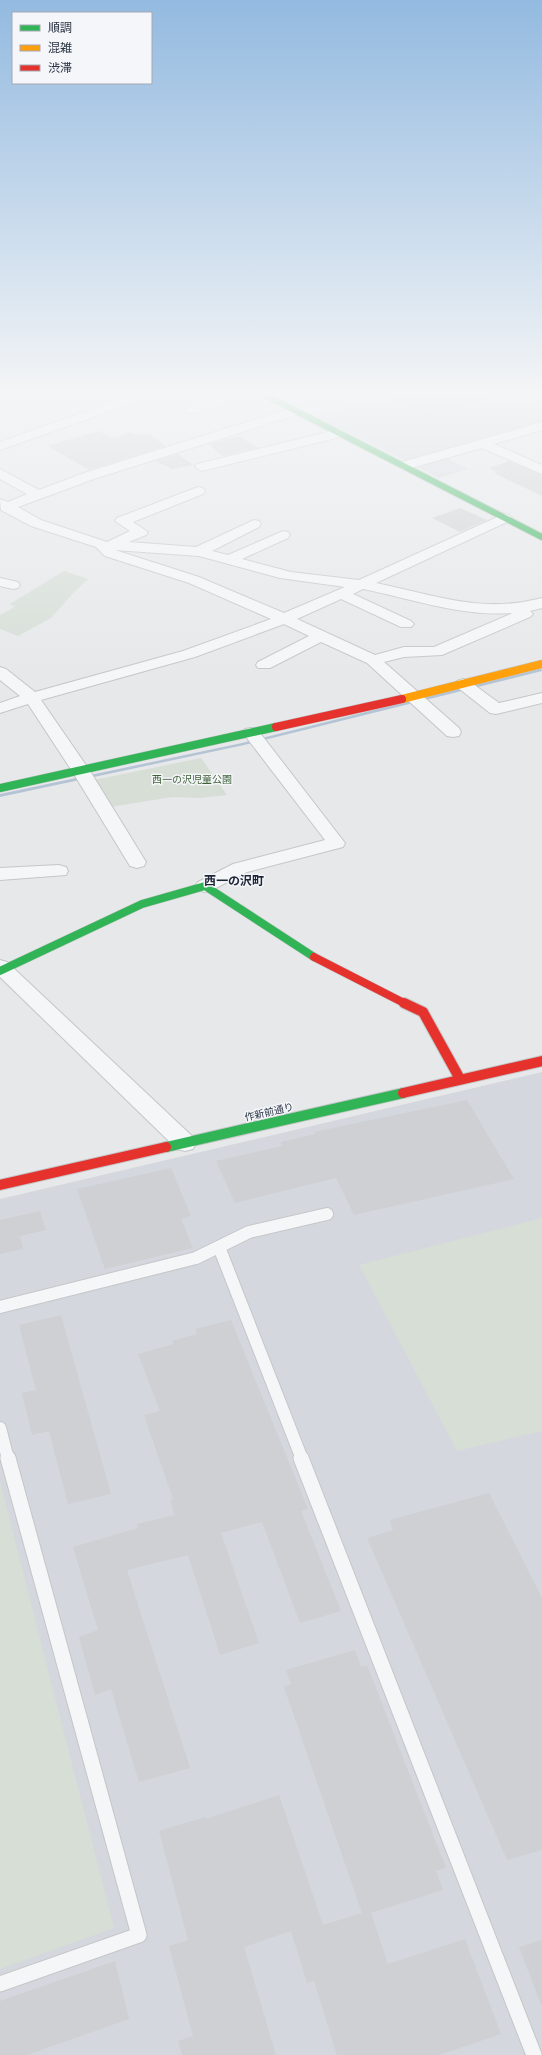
<svg xmlns="http://www.w3.org/2000/svg" width="542" height="2055" viewBox="0 0 542 2055" font-family="'Work Sans','Noto Sans JP',sans-serif">
  <style>
    .built { fill: #d4d7dd }
    .green { fill: #d6ded6 }
    .water { fill: #b4c4d5 }
    .building { fill: #ced0d3 }
    .lines { fill: none; stroke-linecap: round; stroke-linejoin: round }
    .lane-far1-casing { stroke: #c4c6c8; stroke-width: 14 }
    .lane-casing { stroke: #c4c6c8; stroke-width: 17 }
    .street-casing { stroke: #c4c6c8; stroke-width: 2 }
    .fast-far2-casing { stroke: #c4c6c8; stroke-width: 8 }
    .fast-far1-casing { stroke: #c4c6c8; stroke-width: 9 }
    .fast-casing { stroke: #c4c6c8; stroke-width: 12 }
    .slow-casing { stroke: #c4c6c8; stroke-width: 9 }
    .jam-far1-casing { stroke: #c4c6c8; stroke-width: 9 }
    .jam-casing { stroke: #c4c6c8; stroke-width: 12 }
    .lane-far1 { stroke: #f5f6f7; stroke-width: 12 }
    .lane { stroke: #f5f6f7; stroke-width: 15 }
    .street { fill: #f5f6f7; fill-rule: evenodd }
    .fast-far2 { stroke: #30b455; stroke-width: 6 }
    .fast-far1 { stroke: #30b455; stroke-width: 8 }
    .fast { stroke: #30b455; stroke-width: 10 }
    .slow { stroke: #ff9f0a; stroke-width: 8 }
    .jam-far1 { stroke: #e5322d; stroke-width: 8 }
    .jam { stroke: #e5322d; stroke-width: 10 }
    .labels { text-anchor: middle; dominant-baseline: central; stroke-width: 3; stroke-linejoin: round; paint-order: stroke }
    .park-label { font-size: 10px; fill: #3f6138; stroke: #f4f6f9 }
    .street-label { font-size: 10px; fill: #2b3445; stroke: #f4f6f9 }
    .quarter-label { font-size: 12px; font-weight: bold; fill: #1d2536; stroke: #f4f6f9 }
  </style>
  <rect width="100%" height="100%" fill="#e6e8ea"/>
  <g class="built">
    <path d="M405,390h137v33l-134,39 -94,-46z"/>
    <path d="M444,457l24,12 -29,9 -20,-10 1,-3z"/>
    <path d="M542,1072v983h-542v-856z"/>
  </g>
  <g class="green">
    <path d="M269,390h48l-32,9z"/>
    <path d="M64,571l24,8 -15,14 -22,25 -33,18 -18,-7v-14l15,-8 -5,-3z"/>
    <path d="M201,758l26,37 -27,3 -28,-1 -62,10 -16,-27z"/>
    <path d="M542,1218v213l-85,20 -98,-186z"/>
    <path d="M0,1482l114,446 -114,41z"/>
  </g>
  <path class="water" d="M541,668l1,3 -298,74 -244,52v-3l242,-51z"/>
  <g class="building">
    <path d="M420,390h83v5l-75,22 -35,-18z"/>
    <path d="M98,431l16,7 16,-6 9,3 10,-1 17,12 -77,24 -41,-24z"/>
    <path d="M239,436l19,12 -36,8 -13,-12z"/>
    <path d="M178,454l15,11 -21,4 -17,-8z"/>
    <path d="M509,461l33,14v21l-48,-23 3,-1 -8,-4z"/>
    <path d="M460,508l27,12 -27,12 -28,-14z"/>
    <path d="M467,1100l47,79 -160,36 -18,-37 -101,25 -19,-42 66,-15 -1,-4 34,-8 -1,-2z"/>
    <path d="M171,1168l20,48 -10,3 12,29 -88,21 -28,-80z"/>
    <path d="M40,1211l6,19 -26,6 3,13 -23,5v-34z"/>
    <path d="M61,1315l50,179 -43,10 -19,-73 -17,4 -10,-42 14,-3 -17,-65z"/>
    <path d="M231,1320l77,189 -7,2 40,100 -41,12 -38,-101 -41,11 38,110 -39,12 -32,-100 -61,15 63,198 -51,14 -28,-93 -16,6 -16,-58 19,-7 -25,-83 65,-19 -1,-4 38,-9 -5,-15 3,-1 -29,-84 16,-4 -22,-57 36,-10 -2,-3 25,-7 -2,-5z"/>
    <path d="M489,1493l53,105v252l-35,10 -140,-322 26,-8 -3,-10z"/>
    <path d="M355,1650l6,17 6,-2 79,203 -10,3 7,19 -72,23 17,51 77,-25 36,95 -62,21h-102l-23,-74 -7,2 -16,-52 -47,16 32,108h-94l-4,-14 15,-5 -24,-90 19,-6 -29,-109 46,-14 1,2 73,-24 44,130 39,-12 -78,-226 7,-3 -5,-14z"/>
    <path d="M542,1940v64h-1l-22,-57z"/>
    <path d="M115,1961l14,58 -102,36h-27v-54z"/>
  </g>
  <g class="lines">
    <g class="lane-far1-casing">
      <g id="lane-far1">
        <path d="M219,1247l83,212"/>
        <path d="M0,1307l196,-49 53,-26 78,-18"/>
        <path d="M0,1428l8,31"/>
      </g>
    </g>
    <g class="lane-casing">
      <g id="lane">
        <path d="M301,1458l233,597"/>
        <path d="M0,1984l139,-49 -131,-477"/>
      </g>
    </g>
    <g class="street-casing">
      <g id="street">
        <path d="M0,390h17l-17,9z"/>
        <path d="M145,390h8l2,3 -2,3 -153,54v-8z"/>
        <path d="M237,390h19l-2,3 -59,20h-8l-2,-3 2,-3z"/>
        <path d="M318,390h21l-2,3 -55,15 -6,-4 2,-3z"/>
        <path d="M295,407l4,1 2,3 -2,3 -205,65 -76,28 23,13 66,22 23,-11 -15,-10 2,-3 81,-31 5,1 2,3 -2,3 -70,28 15,10 -2,3 -17,7 67,5 58,-27 5,1 2,3 -2,3 -47,24 16,4 55,-24 5,1 2,3 -2,3 -46,21 49,13 68,8 145,-66 5,1 2,3 -2,3 -133,62c59,12 105,31 166,15v10l-12,3 3,3 -3,3 -88,38 -38,2 -20,5 75,66 2,4 -2,4 -6,1 -6,-1 -80,-73 -46,-21 -51,26h-12l-2,-3 2,-3 51,-26 -25,-12 -89,33 -154,43 49,71 56,91 -2,4 -7,2 -7,-2 -58,-95 -44,-67 -28,9v-10l20,-7 -20,-16v-13l6,2 29,23 148,-41 88,-32 -82,-36 -84,-27 -9,-9 -65,-21 -30,-16 -1,-11 8,3 19,-8 -27,-15v-10l39,21 45,-17zM115,550l84,6 81,22 65,9 -61,26 -85,-36zM363,589c50,10 99,28 150,24l-79,34h-30l-29,8 -78,-36 44,-20 60,28h10l3,-3 -3,-3 -58,-27z"/>
        <path d="M542,422v8l-48,14 48,21v9l-60,-26 -78,22 -7,-4 2,-3z"/>
        <path d="M340,429l6,4 -2,3 -142,35 -7,-4 2,-3z"/>
        <path d="M0,578l18,4 2,3 -2,3 -5,1 -13,-3z"/>
        <path d="M463,679l6,2 30,22 43,-10v10l-46,11 -6,-1 -33,-26 -2,-3 2,-3z"/>
        <path d="M251,728l6,1 88,114 -2,4 -96,25 -35,18 -7,2 -7,-2 -3,-4 3,-4 35,-18 92,-24 -82,-107 2,-4z"/>
        <path d="M59,865l7,2 2,4 -2,4 -66,5v-12z"/>
        <path d="M0,960l7,2 186,175 3,6 -3,6 -8,2 -8,-2 -177,-172z"/>
      </g>
    </g>
    <g class="fast-far2-casing">
      <path id="fast-far2" d="M255,390l287,147"/>
    </g>
    <g class="fast-far1-casing">
      <g id="fast-far1">
        <path d="M0,788l276,-61"/>
        <path d="M0,971l142,-67 63,-18 109,71"/>
      </g>
    </g>
    <g class="fast-casing">
      <path id="fast" d="M166,1147l237,-54"/>
    </g>
    <g class="slow-casing">
      <path id="slow" d="M402,699l140,-35"/>
    </g>
    <g class="jam-far1-casing">
      <g id="jam-far1">
        <path d="M276,727l126,-28"/>
        <path d="M314,957l92,47"/>
      </g>
    </g>
    <g class="jam-casing">
      <g id="jam">
        <path d="M404,1003l19,9 37,67"/>
        <path d="M403,1093l139,-32"/>
        <path d="M0,1185l166,-38"/>
      </g>
    </g>
    <use href="#lane-far1" class="lane-far1"/>
    <use href="#lane" class="lane"/>
    <use href="#street" class="street"/>
    <use href="#fast-far2" class="fast-far2"/>
    <use href="#fast-far1" class="fast-far1"/>
    <use href="#fast" class="fast"/>
    <use href="#slow" class="slow"/>
    <use href="#jam-far1" class="jam-far1"/>
    <use href="#jam" class="jam"/>
  </g>
  <linearGradient id="sky" x2="0" y2="1"><stop stop-color="#93bae0"/><stop offset="0.58" stop-color="#f4f5f6"/><stop offset="1" stop-color="#f4f5f6" stop-opacity="0"/></linearGradient>
  <rect width="542" height="678" fill="url(#sky)"/>
  <g class="labels">
    <g class="park-label">
      <text x="192" y="779">西一の沢児童公園</text>
    </g>
    <g class="street-label">
      <text transform="translate(269 1112) rotate(-13)">作新前通り</text>
    </g>
    <g class="quarter-label">
      <text x="234" y="881">西一の沢町</text>
    </g>
  </g>
  <rect x="12" y="12" width="140" height="72" fill="#f4f6f9" stroke="#a4a8b1"/>
  <rect x="20" y="25" width="20" height="6" fill="#30b455" stroke="#a4a8b1"/>
  <text x="48" y="32" font-size="12" fill="#2b3445">順調</text>
  <rect x="20" y="45" width="20" height="6" fill="#ff9f0a" stroke="#a4a8b1"/>
  <text x="48" y="52" font-size="12" fill="#2b3445">混雑</text>
  <rect x="20" y="65" width="20" height="6" fill="#e5322d" stroke="#a4a8b1"/>
  <text x="48" y="72" font-size="12" fill="#2b3445">渋滞</text>
</svg>
